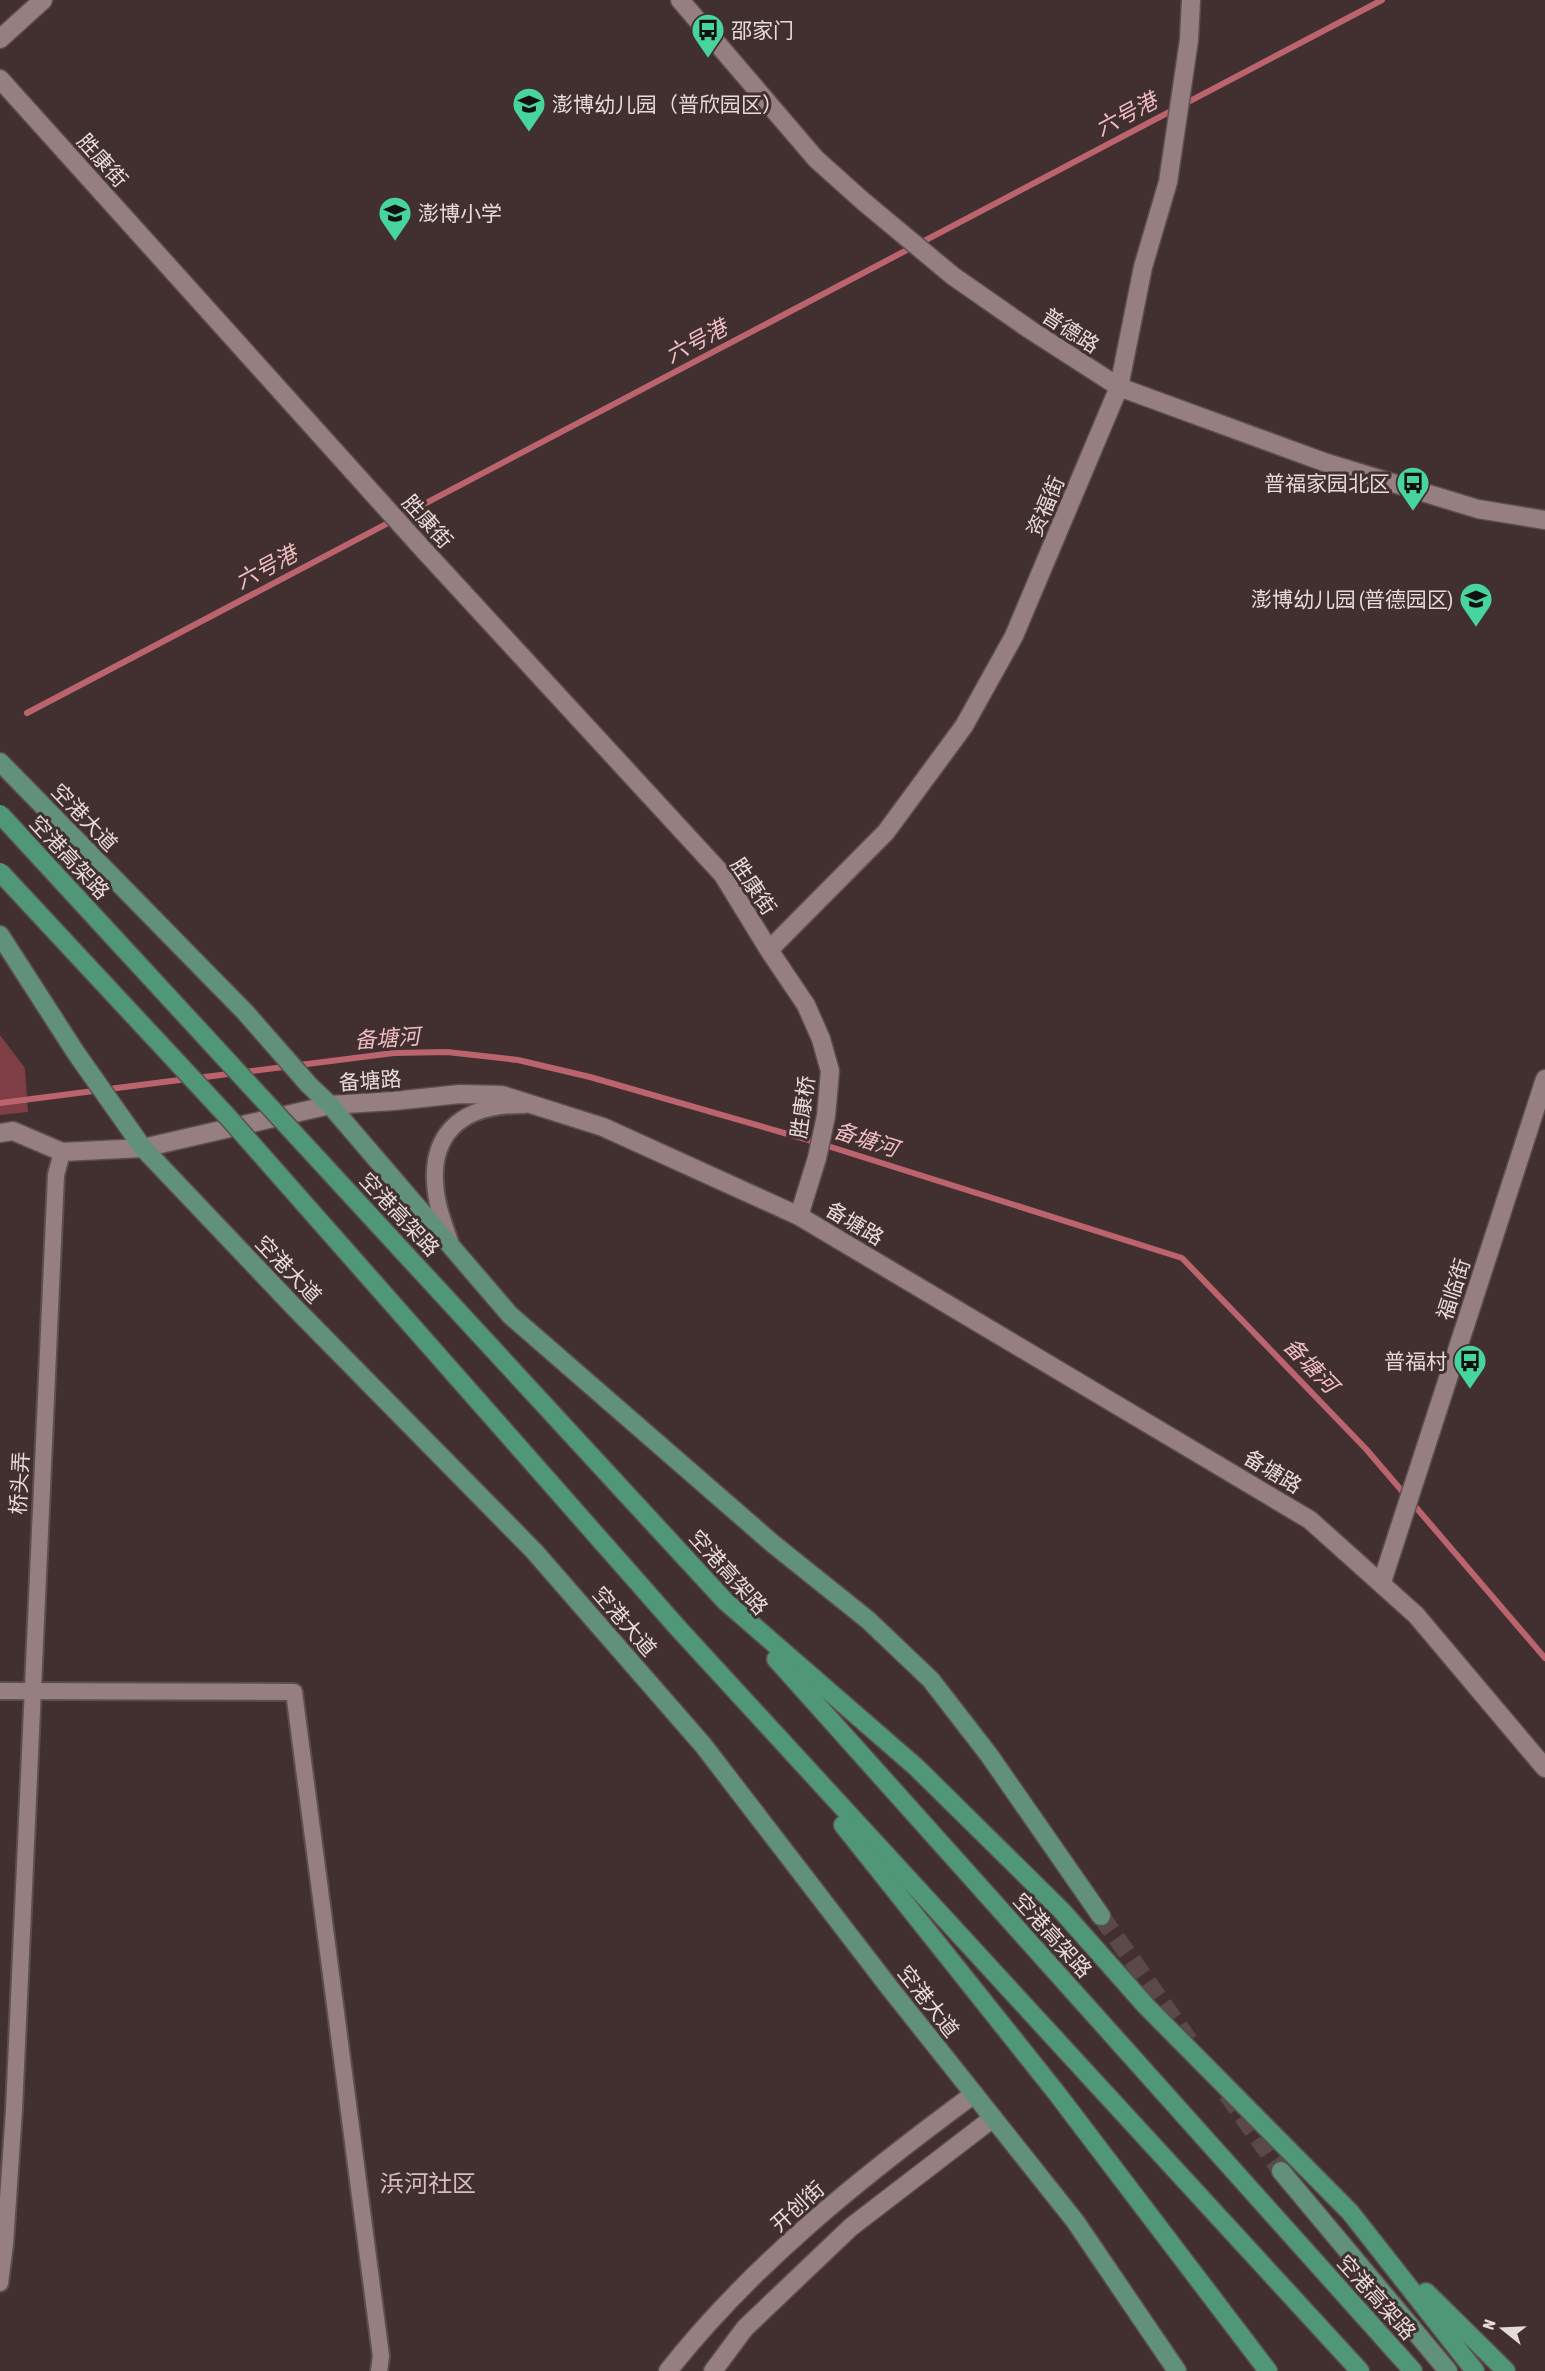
<svg xmlns="http://www.w3.org/2000/svg" width="1545" height="2371" viewBox="0 0 1545 2371" font-family="'Asap Condensed','Noto Sans SC',sans-serif">
  <style>
    .green { fill: #7f3d45 }
    .lines { fill: none; stroke-linecap: round; stroke-linejoin: round }
    .stream { stroke: #bb646e; stroke-width: 6 }
    .primary-tunnel { stroke: #5b494a; stroke-width: 18; stroke-dasharray: 18 9; stroke-linecap: butt }
    .minor-casing { stroke: #5d4e4e; stroke-width: 20 }
    .tertiary-casing { stroke: #5d4e4e; stroke-width: 21 }
    .primary-casing { stroke: #5d4e4e; stroke-width: 21 }
    .trunk-casing { stroke: #5d4e4e; stroke-width: 21 }
    .minor { stroke: #967f80; stroke-width: 16 }
    .tertiary { stroke: #967f80; stroke-width: 18 }
    .primary { stroke: #61917a; stroke-width: 18 }
    .trunk { stroke: #509778; stroke-width: 18 }
    .trunk-bridge-casing { stroke: #5d4e4e; stroke-width: 21; stroke-linecap: butt }
    .trunk-bridge { stroke: #509778; stroke-width: 18 }
    .labels { text-anchor: middle; dominant-baseline: central; stroke-width: 6; stroke-linejoin: round; paint-order: stroke }
    .poi-label { font-size: 21px; fill: #e6dada; stroke: #422f30; text-anchor: start }
    .street-label { font-size: 21px; fill: #e6dada; stroke: #422f30 }
    .water-label { font-size: 22px; font-style: italic; fill: #f0bec2; stroke: #422f30 }
    .quarter-label { font-size: 24px; fill: #d6bdbf; stroke: #422f30 }
  </style>
  <rect width="100%" height="100%" fill="#422f30"/>
  <path class="green" d="M0,1035l25,33 3,44 -28,3z"/>
  <g class="lines">
    <g class="stream">
      <path d="M27,713l1355,-713"/>
      <path d="M197,1078l197,-25 53,-1 71,8 72,17 222,64 370,117 184,191 179,209"/>
      <path d="M0,1103l187,-24"/>
    </g>
    <g class="primary-tunnel">
      <path d="M1101,1916l91,129"/>
      <path d="M1227,2094l54,77"/>
    </g>
    <g class="minor-casing">
      <g id="minor">
        <path d="M451,1245c-4,-13 -10,-27 -13,-41 -14,-67 20,-100 86,-99"/>
        <path d="M0,1691l294,1 87,664 -2,15"/>
        <path d="M0,2283l5,-39 9,-134 42,-935 6,-23"/>
      </g>
    </g>
    <g class="tertiary-casing">
      <g id="tertiary">
        <path d="M680,0l136,159 48,43 89,74 76,53 90,58 205,75 154,47 67,11"/>
        <path d="M0,39l43,-39"/>
        <path d="M0,79l421,468 302,328 46,75 37,55 15,34 9,32 -4,45 -9,42 -18,58"/>
        <path d="M769,950l117,-118 78,-106 50,-90 105,-249 24,-120 25,-85 21,-142 2,-40"/>
        <path d="M0,1133l13,-2 49,21 81,-4 187,-43 64,-4 66,-7 42,1 101,32 196,89 511,304 106,95 129,153"/>
        <path d="M1382,1582l163,-503"/>
        <path d="M668,2371c85,-108 196,-196 306,-277"/>
        <path d="M713,2371l32,-43 106,-101 142,-109"/>
      </g>
    </g>
    <g class="primary-casing">
      <g id="primary">
        <path d="M0,762l245,250 64,73 21,20 180,210 262,228 96,77 63,60 58,75 112,161"/>
        <path d="M0,935l76,118 67,95 152,160 239,243 169,194 186,242 186,234 102,150"/>
        <path d="M1281,2171l167,200"/>
      </g>
    </g>
    <g class="trunk-casing">
      <g id="trunk">
        <path d="M725,1601l191,166 146,144 84,95 204,206 125,159"/>
        <path d="M678,1628l682,743"/>
        <path d="M776,1659l637,712"/>
        <path d="M843,1825l212,266 213,280"/>
        <path d="M1426,2292l80,79"/>
      </g>
    </g>
    <use href="#minor" class="minor"/>
    <use href="#tertiary" class="tertiary"/>
    <use href="#primary" class="primary"/>
    <use href="#trunk" class="trunk"/>
    <g class="trunk-bridge-casing">
      <g id="trunk-bridge">
        <path d="M0,814l725,787"/>
        <path d="M0,872l228,245 450,511"/>
      </g>
    </g>
    <use href="#trunk-bridge" class="trunk-bridge"/>
  </g>
  <defs>
    <g id="bus-pin" transform="scale(1.725)"><path d="M0 17L-7.5 6A9.5 9.5 0 1 1 7.5 6Z" fill="#48d49d" stroke="#422f30"/><path d="M-5-6H5V4H4V6H2V4H-2V6H-4V4H-5ZM-3.5-4V0h7V-4ZM-3.5 1.2v1.5H-2V1.2ZM2 1.2v1.5H3.5V1.2Z" fill="#111"/></g>
    <g id="school-pin" transform="scale(1.725)"><path d="M0 17L-7.5 6A9.5 9.5 0 1 1 7.5 6Z" fill="#48d49d" stroke="#422f30"/><path d="M0-5L7-2L0 1L-7-2ZM-4 1L0 2.5L4 1V4Q0 6-4 4Z" fill="#111"/></g>
  </defs>
  <g fill-rule="evenodd">
    <use href="#bus-pin" x="708" y="30"/>
    <use href="#school-pin" x="529" y="104"/>
    <use href="#school-pin" x="395" y="213"/>
    <use href="#bus-pin" x="1413" y="483"/>
    <use href="#school-pin" x="1476" y="599"/>
    <use href="#bus-pin" x="1470" y="1361"/>
  </g>
  <g class="labels">
    <g class="poi-label">
      <text x="731" y="30">邵家门</text>
      <text x="552" y="104">澎博幼儿园（普欣园区）</text>
      <text x="418" y="213">澎博小学</text>
      <text x="1390" y="483" text-anchor="end">普福家园北区</text>
      <text x="1453" y="599" text-anchor="end">澎博幼儿园 (普德园区)</text>
      <text x="1447" y="1361" text-anchor="end">普福村</text>
    </g>
    <g class="street-label">
      <text transform="translate(103 160) rotate(48)">胜康街</text>
      <text transform="translate(1071 330) rotate(33)">普德路</text>
      <text transform="translate(1045 506) rotate(-67)">资福街</text>
      <text transform="translate(428 521) rotate(48)">胜康街</text>
      <text transform="translate(85 817) rotate(46)">空港大道</text>
      <text transform="translate(70 857) rotate(47)">空港高架路</text>
      <text transform="translate(754 886) rotate(56)">胜康街</text>
      <text transform="translate(370 1080) rotate(-4)">备塘路</text>
      <text transform="translate(802 1107) rotate(-82)">胜康桥</text>
      <text transform="translate(400 1214) rotate(47)">空港高架路</text>
      <text transform="translate(855 1223) rotate(31)">备塘路</text>
      <text transform="translate(289 1269) rotate(46)">空港大道</text>
      <text transform="translate(1453 1289) rotate(-72)">福临街</text>
      <text transform="translate(1273 1471) rotate(31)">备塘路</text>
      <text transform="translate(19 1483) rotate(-87)">桥头弄</text>
      <text transform="translate(729 1572) rotate(48)">空港高架路</text>
      <text transform="translate(625 1621) rotate(49)">空港大道</text>
      <text transform="translate(1053 1935) rotate(48)">空港高架路</text>
      <text transform="translate(929 2001) rotate(52)">空港大道</text>
      <text transform="translate(797 2206) rotate(-42)">开创街</text>
      <text transform="translate(1377 2297) rotate(48)">空港高架路</text>
    </g>
    <g class="water-label">
      <text transform="translate(1126 114) rotate(-28)">六号港</text>
      <text transform="translate(696 341) rotate(-28)">六号港</text>
      <text transform="translate(266 567) rotate(-28)">六号港</text>
      <text transform="translate(387 1038) rotate(-4)">备塘河</text>
      <text transform="translate(866 1139) rotate(18)">备塘河</text>
      <text transform="translate(1311 1365) rotate(46)">备塘河</text>
    </g>
    <g class="quarter-label">
      <text x="428" y="2183">浜河社区</text>
    </g>
  </g>
  <g transform="translate(1503 2329) rotate(288)" stroke="#422f30" stroke-width="4.5" paint-order="stroke">
  <path d="M0-4.5L10 22L0 15L-10 22Z" fill="#e6dada"/>
  <text y="-9" font-size="16" font-weight="bold" text-anchor="middle" fill="#e6dada">N</text>
  </g>
</svg>
